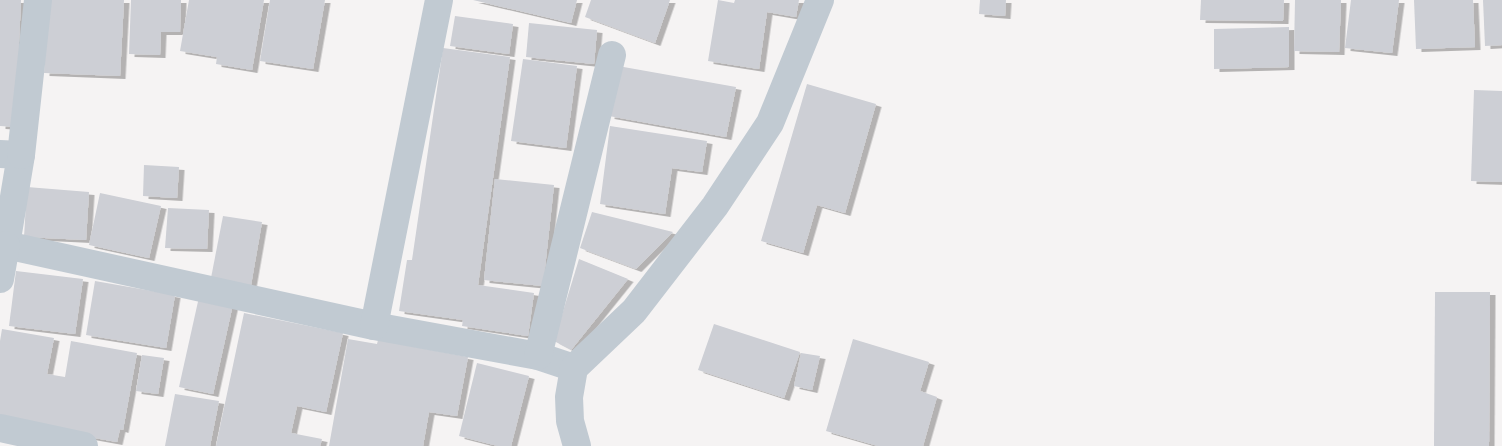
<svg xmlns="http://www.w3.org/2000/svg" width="1502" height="446" viewBox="0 0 1502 446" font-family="'Alegreya Sans',sans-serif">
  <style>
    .building { fill: #cdcfd5; filter: url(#shadow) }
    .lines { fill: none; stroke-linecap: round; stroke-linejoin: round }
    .street { stroke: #c1cad2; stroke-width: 28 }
  </style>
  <defs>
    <filter id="shadow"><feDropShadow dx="5.5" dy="3" stdDeviation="0" flood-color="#0004"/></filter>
  </defs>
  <rect width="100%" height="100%" fill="#f5f3f3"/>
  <g class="building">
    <path d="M0,0h21l-6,127 -15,-1z"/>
    <path d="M48,0h76l-4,76 -76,-3z"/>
    <path d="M131,0h50l-1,32h-19l-1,23 -31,-1z"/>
    <path d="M189,0h75l-12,70 -36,-6 1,-7 -37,-6z"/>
    <path d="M270,0h55l-12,69 -53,-8z"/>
    <path d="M473,0h104l-6,23z"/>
    <path d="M591,0h79l-15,43 -70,-26z"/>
    <path d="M718,0l16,3 1,-3h64l-3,17 -29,-5 -8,57 -51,-8z"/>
    <path d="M980,0h26l-1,16 -26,-2z"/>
    <path d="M1201,0h83l-1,21 -83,-1z"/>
    <path d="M1295,0h46l-2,52 -45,-1z"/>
    <path d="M1351,0h48l-7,53 -47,-5z"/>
    <path d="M1414,0h59l2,47 -59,2z"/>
    <path d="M1483,0h19v45l-17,1z"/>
    <path d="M455,16l58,8 -4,30 -59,-8z"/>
    <path d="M529,23l68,7 -3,34 -68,-7z"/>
    <path d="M1289,27v40l-75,2v-40z"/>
    <path d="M443,48l67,9 -32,228 56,8 -6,43 -66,-10 1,-6 -64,-9 8,-51h5z"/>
    <path d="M523,59l54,7 -11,82 -55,-7z"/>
    <path d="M618,66l118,21 -10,50 -117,-21z"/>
    <path d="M807,84l69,20 -31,109 -28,-8 -14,48 -42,-12z"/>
    <path d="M1474,90l28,1v91l-31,-1z"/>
    <path d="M610,126l97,15 -5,31 -30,-4 -7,46 -65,-10z"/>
    <path d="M144,165l35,2 -2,31 -34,-2z"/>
    <path d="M495,179l59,6 -11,101 -59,-6z"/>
    <path d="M27,187l62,5 -3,48 -62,-3z"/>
    <path d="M100,193l61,13 -12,52 -60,-13z"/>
    <path d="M168,208l41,2 -2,39 -42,-1z"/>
    <path d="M592,212l81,20 -37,37 -56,-21z"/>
    <path d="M223,216l39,6 -11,63 -40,-7z"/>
    <path d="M579,259l49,20 -57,71 -17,-9z"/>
    <path d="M16,271l67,8 -8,55 -66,-8z"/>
    <path d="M95,281l80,14 -9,53 -80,-13z"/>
    <path d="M1435,292h55l-1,154h-55z"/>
    <path d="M199,297l34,7 -20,90 -34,-7z"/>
    <path d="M244,313l99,20 -17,79 -29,-6 -6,27 31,6 -2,7h-104z"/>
    <path d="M714,324l86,28 -16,46 -86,-28z"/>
    <path d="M2,329l52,9 -7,36 18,3 6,-36 66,12 -14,77 -3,-1 -3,13 -117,-21v-80z"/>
    <path d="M348,339l29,5 1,-4 90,17 -11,59 -28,-4 -6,34h-94z"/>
    <path d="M853,339l76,23 -9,29 17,6 -14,49h-45l-52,-15z"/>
    <path d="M801,353l19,3 -8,34 -18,-4z"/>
    <path d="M142,355l22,3 -6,36 -22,-3z"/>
    <path d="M477,363l52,13 -18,70h-13l-39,-10z"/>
    <path d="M175,394l44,7 -9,45h-45z"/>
  </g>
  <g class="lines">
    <g class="street">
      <path d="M0,154l21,1 -15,90 368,81 164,30 36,12"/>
      <path d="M21,155l17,-155"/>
      <path d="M0,279l6,-34"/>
      <path d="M374,326l65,-326"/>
      <path d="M538,356l74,-301"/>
      <path d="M0,428l84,18"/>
      <path d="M577,446l-7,-25 -1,-24 5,-29 60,-57 81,-105 55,-83 50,-123"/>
    </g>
  </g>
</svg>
